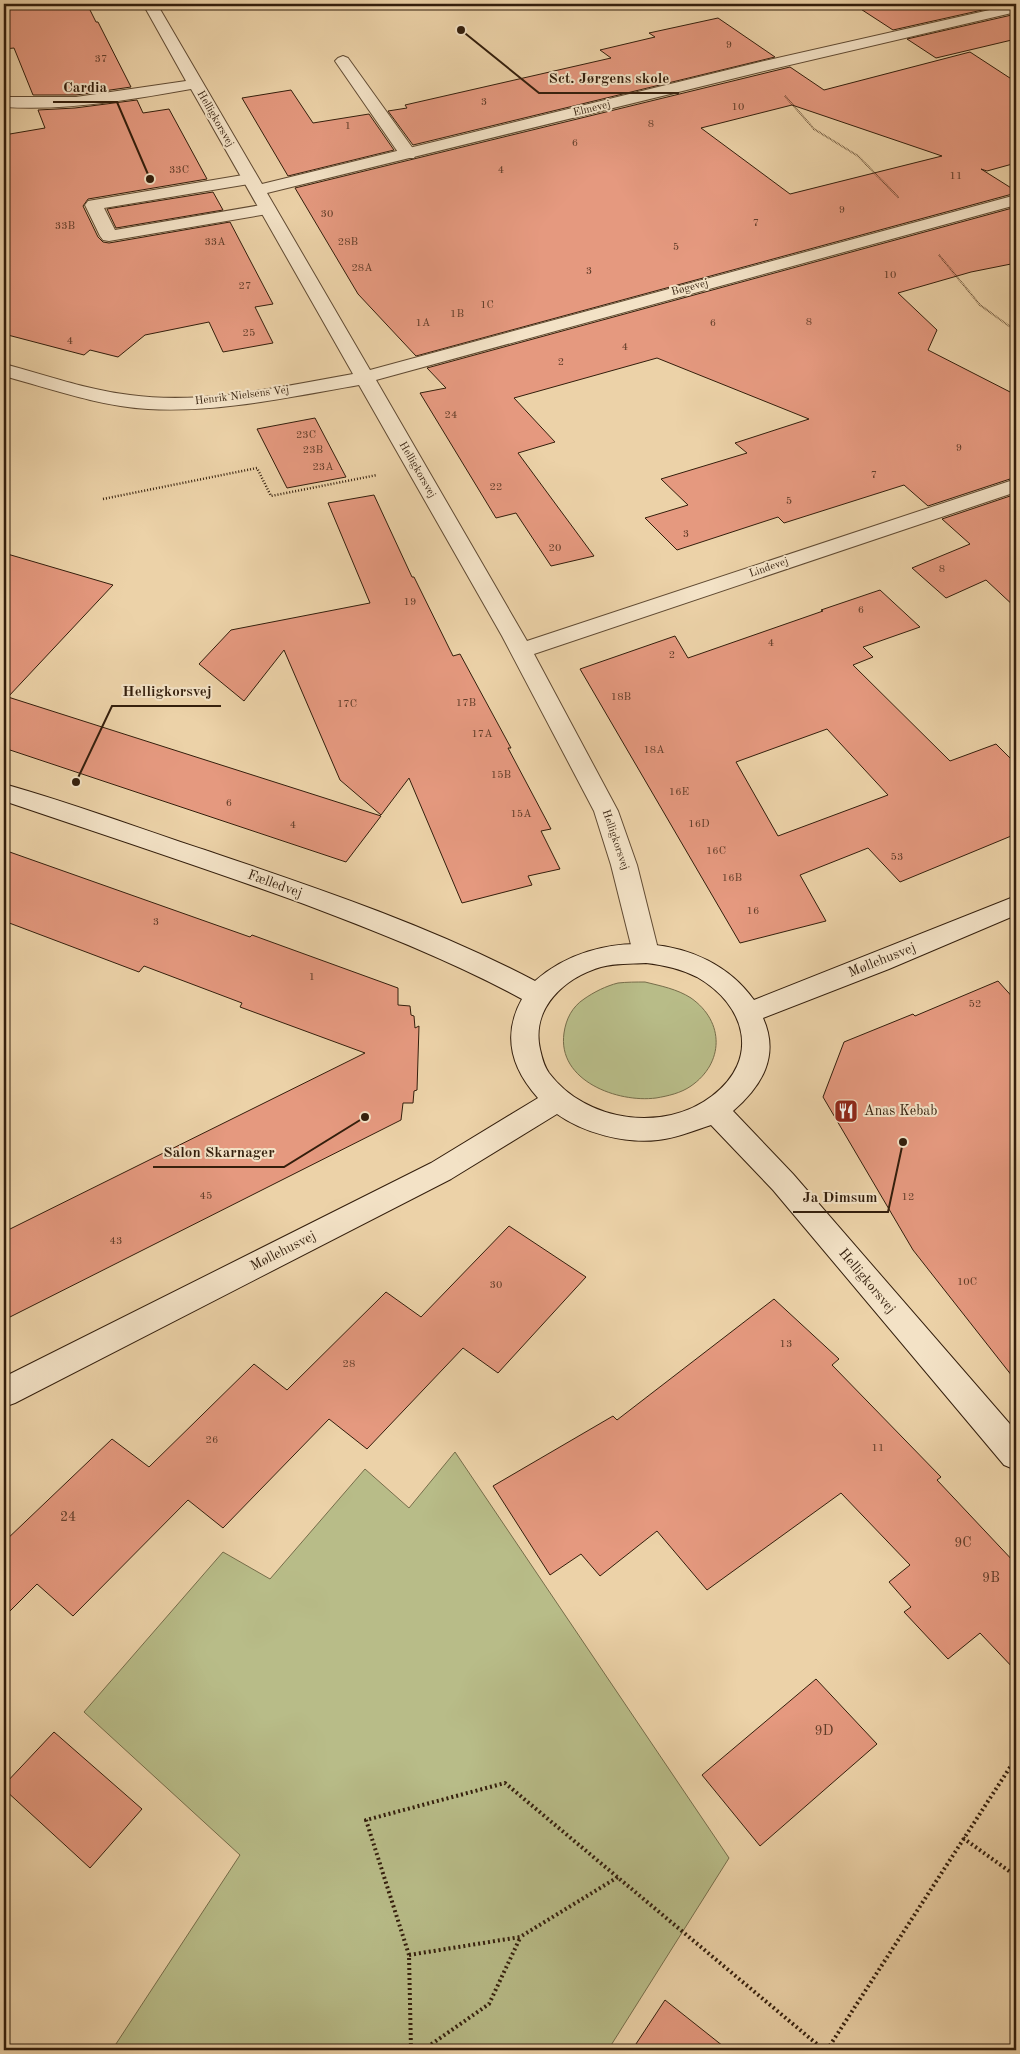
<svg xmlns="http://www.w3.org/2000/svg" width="1020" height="2054" viewBox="0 0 1020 2054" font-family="'Old Standard TT',serif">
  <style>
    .green { fill: #b8bc88; stroke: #766d4a }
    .building { fill: #e5997f; stroke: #331e0c; fill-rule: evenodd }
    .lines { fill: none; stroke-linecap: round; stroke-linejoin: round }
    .lane-casing { stroke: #614b33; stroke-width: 2 }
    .street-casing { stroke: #614b33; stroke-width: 2 }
    .secondary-casing { stroke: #331e0c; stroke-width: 2 }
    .path-far2 { stroke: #331e0c; stroke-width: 2; stroke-dasharray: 0.5 1; stroke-linecap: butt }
    .path-far1 { stroke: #331e0c; stroke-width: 2.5; stroke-dasharray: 1 2; stroke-linecap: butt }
    .path { stroke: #331e0c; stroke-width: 4; stroke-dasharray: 2 3; stroke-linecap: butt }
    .lane { fill: #f3e2c6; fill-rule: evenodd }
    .street { fill: #f3e2c6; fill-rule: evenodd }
    .secondary { fill: #f3e2c6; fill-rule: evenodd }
    .labels { text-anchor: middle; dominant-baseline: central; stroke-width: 4; stroke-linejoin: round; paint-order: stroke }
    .number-label { font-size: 11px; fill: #603d29 }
    .far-street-label { font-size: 11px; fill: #331e0c; stroke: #f3e2c6 }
    .street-label { font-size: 14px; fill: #331e0c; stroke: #f3e2c6 }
    .poi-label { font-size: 14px; fill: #331e0c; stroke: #f3e2c6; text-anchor: start }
    .near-number-label { font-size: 14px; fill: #603d29 }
    .leader { fill: none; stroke: #331e0c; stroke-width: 2 }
    .callout-dot { fill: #331e0c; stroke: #f3e2c6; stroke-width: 2 }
    .callout-label { font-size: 15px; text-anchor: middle; font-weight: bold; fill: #331e0c; stroke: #f3e2c6; stroke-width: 4; stroke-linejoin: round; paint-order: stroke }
  </style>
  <rect width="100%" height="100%" fill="#ecd2a8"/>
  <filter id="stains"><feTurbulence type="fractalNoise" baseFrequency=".004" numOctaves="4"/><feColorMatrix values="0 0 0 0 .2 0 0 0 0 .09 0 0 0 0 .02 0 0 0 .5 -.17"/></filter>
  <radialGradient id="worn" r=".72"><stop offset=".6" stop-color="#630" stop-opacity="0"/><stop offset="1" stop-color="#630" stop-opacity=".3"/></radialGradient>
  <g class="green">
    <path d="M645,982c16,4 32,7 46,16 34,24 33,65 0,88 -10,7 -23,10 -35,12 -38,5 -99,-17 -92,-65 2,-14 8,-26 20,-34 10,-7 22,-13 34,-16 9,-1 18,-1 27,-1z"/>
    <path d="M455,1452l274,406 -121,192h-496l128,-195 -156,-143 139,-160 47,27 95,-110 44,39z"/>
  </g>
  <g class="building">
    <path d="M4,4h83l9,18h2l33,65 -55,8h-43l-19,-47 -10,1z"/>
    <path d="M853,4h156l-116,26z"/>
    <path d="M1016,14v25l-80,19 -29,-19z"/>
    <path d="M718,18l57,39 -362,88 -25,-34 19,-3 -2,-3 206,-47 -11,-8 55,-13 -6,-4z"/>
    <path d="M970,52l46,30v81l-29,8 -6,-2 35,22v2l-600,163 -58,-62 -63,-106 495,-121 34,23zM792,105l150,51 -152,38 -89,-66z"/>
    <path d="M291,90l22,33 56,-9 25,36 -106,26 -46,-78z"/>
    <path d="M137,100l6,13 26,-4 38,70 -119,20 -5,7 15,31 5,5 6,1 121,-21 43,82 -18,3 18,36 -50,9 -14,-30 -64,13 -27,22 -28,-7 -6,5 -80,-21v-199l41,-7 -7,-18 37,-2z"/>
    <path d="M213,192l10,18 -107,18 -9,-19z"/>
    <path d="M1016,207v56l-45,9 -73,21 39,37 -9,20 88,45v82l-88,29 -24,-21 -120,38 -6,-6 -101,33 -32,-32 43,-13 -27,-26 86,-26 -12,-10 74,-24 -152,-61 -143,40 41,44 -37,11 76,103 -43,10 -35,-53 -20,5 -76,-125 26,-5 -19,-20z"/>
    <path d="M315,418l31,59 -59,11 -30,-59z"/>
    <path d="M1016,494v114l-30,-28 -40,18 -34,-30 58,-24 -28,-25z"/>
    <path d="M374,495l38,82h2l39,79 7,-2 51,94h-3l43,81 -10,2 19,38 -32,7 4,9 -70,18 -53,-125 -28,37 -41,-35 -56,-130 -40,51 -45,-37 32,-34 139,-27 -42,-100z"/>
    <path d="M4,553l109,32 -105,112 373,119 -35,46 -342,-114z"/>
    <path d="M880,590l40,37 -57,20 10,10 -20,8 97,96 46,-17 20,20v70l-116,48 -32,-34 -68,27 26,46 -86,22 -160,-274 95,-33 13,22 135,-47 -2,-1zM827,729l61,66 -110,41 -42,-74z"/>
    <path d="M4,850l246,87 2,-2 146,53v17l12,1 1,9 3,1 1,12 4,-2 -2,64 -3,1 -1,12h-10l-2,17 -397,200v-88l361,-179 -125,-46 2,-4 -98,-37 -5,6 -135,-51z"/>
    <path d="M998,981l18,20v380l-103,-131 -90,-153 21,-55 69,-28 2,2z"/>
    <path d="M509,1226l77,51 -88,96 -35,-25 -96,101 -38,-30 -106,109 -35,-28 -115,116 -36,-32 -33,33v-75l108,-103 37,28 105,-103 33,26 99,-98 35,25z"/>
    <path d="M774,1299l65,60 -7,6 109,112 -4,3 79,84v107l-36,-38 -32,26 -44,-47 7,-5 -22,-25 21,-17 -69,-72 -134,97 -50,-59 -57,45 -19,-22 -31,21 -57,-89 120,-70 4,4z"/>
    <path d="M816,1679l61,65 -117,102 -58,-71z"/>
    <path d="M54,1732l88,77 -52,59 -86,-79v-4z"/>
    <path d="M665,2000l63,50h-96z"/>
  </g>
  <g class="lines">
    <g class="lane-casing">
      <g id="lane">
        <path d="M343,56l5,2 66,92 2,4 -2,4h-12l-67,-97 3,-3z"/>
        <path d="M249,174l6,1 2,4 -2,4 -151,25 11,22 152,-26 6,1 3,4 -3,4 -164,28 -6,-1 -3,-4 -15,-31 3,-4 6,-1z"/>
      </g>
    </g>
    <g class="street-casing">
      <path id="street" d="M143,4h14l105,180 498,-122 256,-58v8l-256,60 -493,121 103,177 646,-175v10l-640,175 151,261 489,-162v13l-482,162 84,157 19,54 22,88 -4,7 -9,3 -9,-3 -4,-7 -22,-88 -17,-54 -92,-175 -143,-251c-70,12 -140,28 -211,24 -49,-3 -97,-20 -144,-33v-12c42,11 83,26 126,31 74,10 150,-8 223,-21l-162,-285c-62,11 -124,22 -187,18v-10h72l110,-16z"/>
    </g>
    <g class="secondary-casing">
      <path id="secondary" d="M4,784c68,19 134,44 201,66 112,38 226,76 330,131 61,-54 170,-50 219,19l262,-104v19l-127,54 -126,49c17,38 -1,68 -30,93l60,63 223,257v39l-12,-5 -231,-275 -62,-65c-18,6 -35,13 -53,15 -32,4 -75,-7 -101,-26l-106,65 -436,224 -11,4v-30l427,-214 107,-65c-27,-30 -36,-63 -16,-99 -70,-38 -144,-67 -218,-95 -99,-36 -200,-69 -300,-103zM646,963c18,2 35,6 51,14 49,28 64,82 15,119 -48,37 -126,26 -163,-23 -5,-7 -7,-15 -9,-24 -9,-41 24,-71 61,-82 15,-4 30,-3 45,-4z"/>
    </g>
    <g class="path-far2">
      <path d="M785,96l29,33 44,27 41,42"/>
      <path d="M939,255l41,50 36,26"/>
    </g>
    <path class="path-far1" d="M103,499l154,-31 14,28 106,-21"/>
    <g class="path">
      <path d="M963,1838l53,38"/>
      <path d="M409,1955l111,-18 98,-60"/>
      <path d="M411,2050l-2,-95 -43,-135 139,-37 319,267"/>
      <path d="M423,2050l66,-46 31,-66"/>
      <path d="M827,2050l189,-292"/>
    </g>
    <use href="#lane" class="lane"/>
    <use href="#street" class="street"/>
    <use href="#secondary" class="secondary"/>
  </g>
  <defs>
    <g id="restaurant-square" transform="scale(1.25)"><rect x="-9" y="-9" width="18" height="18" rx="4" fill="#8f2418" stroke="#f3e2c6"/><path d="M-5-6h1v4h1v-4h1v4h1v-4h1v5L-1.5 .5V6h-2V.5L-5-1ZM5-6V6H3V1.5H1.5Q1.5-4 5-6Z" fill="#fff"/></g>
  </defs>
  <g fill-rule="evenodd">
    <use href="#restaurant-square" x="846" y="1111"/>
  </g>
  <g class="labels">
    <g class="number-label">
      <text x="729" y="45">9</text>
      <text x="101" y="59">37</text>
      <text x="484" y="102">3</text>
      <text x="738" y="107">10</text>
      <text x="651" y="124">8</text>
      <text x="348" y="126">1</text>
      <text x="575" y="143">6</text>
      <text x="179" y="170">33C</text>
      <text x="501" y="170">4</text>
      <text x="956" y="176">11</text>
      <text x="842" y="210">9</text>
      <text x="327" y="214">30</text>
      <text x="756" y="223">7</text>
      <text x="65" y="226">33B</text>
      <text x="215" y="242">33A</text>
      <text x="348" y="242">28B</text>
      <text x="676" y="247">5</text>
      <text x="362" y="268">28A</text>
      <text x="589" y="271">3</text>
      <text x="890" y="275">10</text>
      <text x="245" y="286">27</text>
      <text x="487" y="305">1C</text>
      <text x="457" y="314">1B</text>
      <text x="809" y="322">8</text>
      <text x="423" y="323">1A</text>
      <text x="713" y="323">6</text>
      <text x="249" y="333">25</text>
      <text x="70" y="341">4</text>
      <text x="625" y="347">4</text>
      <text x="561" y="362">2</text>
      <text x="451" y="415">24</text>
      <text x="306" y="435">23C</text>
      <text x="959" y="448">9</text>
      <text x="313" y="450">23B</text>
      <text x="323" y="467">23A</text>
      <text x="874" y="475">7</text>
      <text x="496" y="487">22</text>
      <text x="789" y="501">5</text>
      <text x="686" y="534">3</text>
      <text x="555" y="548">20</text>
      <text x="942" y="569">8</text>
      <text x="410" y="602">19</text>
      <text x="861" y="610">6</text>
      <text x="771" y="643">4</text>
      <text x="672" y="655">2</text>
      <text x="621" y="697">18B</text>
      <text x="466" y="703">17B</text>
      <text x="347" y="704">17C</text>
      <text x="482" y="734">17A</text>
      <text x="654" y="750">18A</text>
      <text x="501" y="775">15B</text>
      <text x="679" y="792">16E</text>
      <text x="229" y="803">6</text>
      <text x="521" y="814">15A</text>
      <text x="699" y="824">16D</text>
      <text x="293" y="825">4</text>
      <text x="716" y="851">16C</text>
      <text x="897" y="857">53</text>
      <text x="732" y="878">16B</text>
      <text x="753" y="911">16</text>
      <text x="156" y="922">3</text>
      <text x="312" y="977">1</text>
      <text x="975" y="1004">52</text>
      <text x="206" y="1196">45</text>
      <text x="908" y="1197">12</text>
      <text x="116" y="1241">43</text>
      <text x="967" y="1282">10C</text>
      <text x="496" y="1285">30</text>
      <text x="786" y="1344">13</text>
      <text x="349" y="1364">28</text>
      <text x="212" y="1440">26</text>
      <text x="878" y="1448">11</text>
    </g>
    <g class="far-street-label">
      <text transform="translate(592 109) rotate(-14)">Elmevej</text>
      <text transform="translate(215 119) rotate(60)">Helligkorsvej</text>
      <text transform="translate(690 288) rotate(-15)">Bøgevej</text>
      <text transform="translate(242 396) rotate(-7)">Henrik Nielsens Vej</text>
      <text transform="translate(417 470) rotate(60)">Helligkorsvej</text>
      <text transform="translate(769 568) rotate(-19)">Lindevej</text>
      <text transform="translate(615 840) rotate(71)">Helligkorsvej</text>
    </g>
    <g class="street-label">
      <text transform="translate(275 884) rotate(20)">Fælledvej</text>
      <text transform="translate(882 960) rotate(-22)">Møllehusvej</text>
      <text transform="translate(283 1251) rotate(-27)">Møllehusvej</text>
      <text transform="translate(867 1281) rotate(50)">Helligkorsvej</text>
    </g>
    <g class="poi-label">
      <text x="864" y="1111">Anas Kebab</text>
    </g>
    <g class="near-number-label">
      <text x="68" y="1517">24</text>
      <text x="963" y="1543">9C</text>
      <text x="991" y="1578">9B</text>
      <text x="824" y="1731">9D</text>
    </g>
  </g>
  <path class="leader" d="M461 30L539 93H679M150 179L117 102H53M76 782L112 706H221M365 1117L284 1167H153M903 1142L888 1212H793"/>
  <g class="callout-dot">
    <circle cx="461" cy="30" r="5"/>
    <circle cx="150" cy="179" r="5"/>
    <circle cx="76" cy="782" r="5"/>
    <circle cx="365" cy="1117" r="5"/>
    <circle cx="903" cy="1142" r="5"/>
  </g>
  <g class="callout-label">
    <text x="609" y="83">Sct. Jørgens skole</text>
    <text x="85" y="92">Cardia</text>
    <text x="167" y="696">Helligkorsvej</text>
    <text x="219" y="1157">Salon Skarnager</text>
    <text x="840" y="1202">Ja Dimsum</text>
  </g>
  <rect width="1020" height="2054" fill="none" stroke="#ecd2a8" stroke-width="20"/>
  <rect x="5" y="5" width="1010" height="2044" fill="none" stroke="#331e0c" stroke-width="2.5"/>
  <rect x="10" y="10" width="1000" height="2034" fill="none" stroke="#331e0c"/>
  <rect width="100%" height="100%" filter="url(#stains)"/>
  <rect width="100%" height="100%" fill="url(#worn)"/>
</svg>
